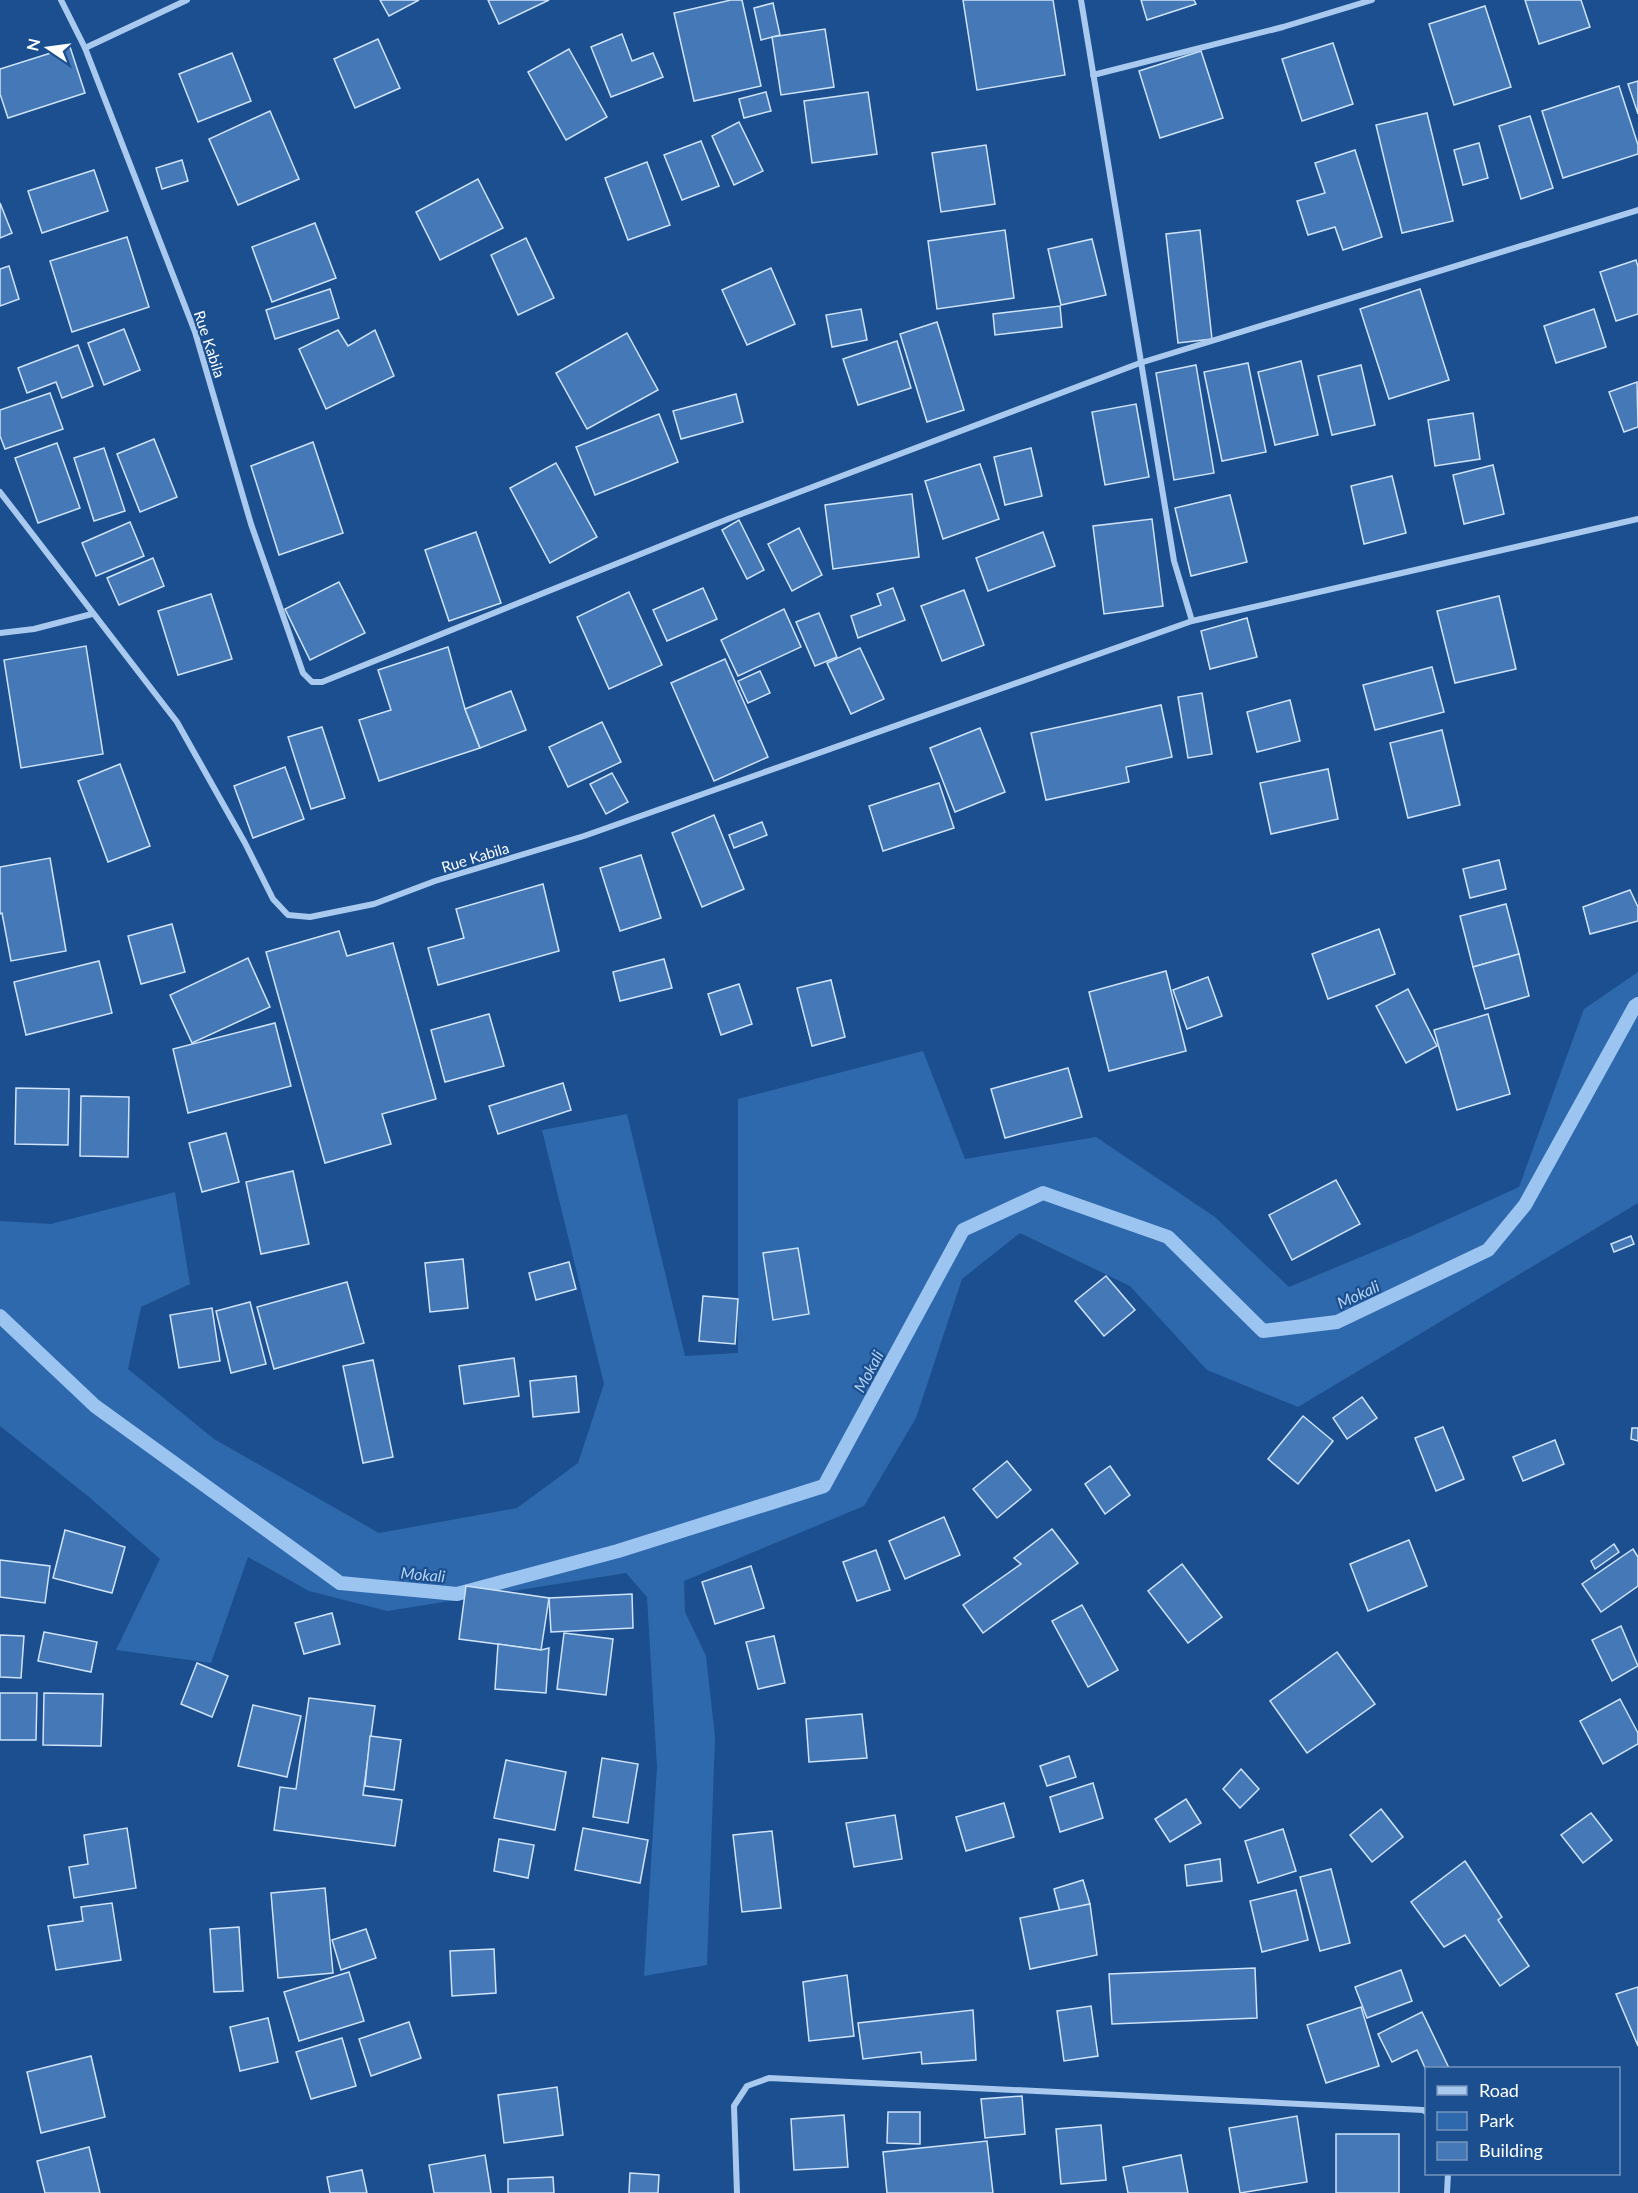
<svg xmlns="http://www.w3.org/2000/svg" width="1638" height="2193" viewBox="0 0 1638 2193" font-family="Lato,sans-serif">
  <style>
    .green { fill: #2e69ad }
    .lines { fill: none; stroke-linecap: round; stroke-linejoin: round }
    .stream { stroke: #9cc4f0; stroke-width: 14 }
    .building { fill: #4478b7; stroke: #cfe3fa; stroke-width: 1.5 }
    .street { stroke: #a9c9ee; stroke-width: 6 }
    .labels { text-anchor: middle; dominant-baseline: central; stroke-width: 4.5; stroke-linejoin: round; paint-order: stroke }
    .street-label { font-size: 15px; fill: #fff; stroke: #1b4f8f }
    .water-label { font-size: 16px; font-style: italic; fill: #b5d3f5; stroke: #1b4f8f }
  </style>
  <rect width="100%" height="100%" fill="#1b4f8f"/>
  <path class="green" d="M1638,972v231l-340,204 -91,-37 -77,-84 -110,-53 -58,46 -46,139 -52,88 -180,75 1,31 21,44 9,81 -8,228 -63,11 13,-209 -10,-170 -21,-24 -239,38 -78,-20 -61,-34 -37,106 -95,-13 44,-91 -71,-62 -89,-71v-205l51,3 124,-32 15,92 -49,23 -13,62 86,70 165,94 138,-25 61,-45 26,-79 -62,-254 85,-16 58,242 53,-3v-254l185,-48 42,108 131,-22 119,80 74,70 122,-51 108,-49 65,-178z"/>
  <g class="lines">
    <path class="stream" d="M0,1316l95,90 245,177 117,11 161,-43 206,-65 139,-256 80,-37 125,44 95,94 74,-9 151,-72 37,-45 110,-199 3,-2"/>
  </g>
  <g class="building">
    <path d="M380,0h39l-30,16z"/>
    <path d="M488,0h61l-50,24z"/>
    <path d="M731,0h11l19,86 -67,15 -20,-88z"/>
    <path d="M963,0h90l12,75 -88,15z"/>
    <path d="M1141,0h53l2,4 -49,16z"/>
    <path d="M1525,0h56l9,27 -51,17z"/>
    <path d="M773,3l7,32 -19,5 -7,-32z"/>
    <path d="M1485,6l26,81 -57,18 -25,-81z"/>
    <path d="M825,29l9,58 -53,8 -9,-58z"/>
    <path d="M622,34l10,27 21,-8 10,24 -52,20 -20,-50z"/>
    <path d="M378,39l22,49 -45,20 -21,-49z"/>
    <path d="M1333,43l20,61 -51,17 -20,-62z"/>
    <path d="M70,47l15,46 -77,25 -8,-24v-25z"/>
    <path d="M569,49l38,68 -41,23 -38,-68z"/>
    <path d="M1201,51l22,67 -63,20 -21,-67z"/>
    <path d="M232,53l19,48 -53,21 -19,-48z"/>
    <path d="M1638,81v33l-10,-30z"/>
    <path d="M1619,86l19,59v9l-75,24 -21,-67z"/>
    <path d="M766,92l5,19 -27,7 -5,-19z"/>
    <path d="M868,92l9,62 -65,9 -8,-62z"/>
    <path d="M270,111l29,68 -61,26 -29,-66z"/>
    <path d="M1427,113l26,108 -51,12 -26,-108z"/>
    <path d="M1530,116l23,72 -32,11 -22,-73z"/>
    <path d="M739,122l24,49 -29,14 -22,-49z"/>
    <path d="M701,141l18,45 -37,14 -18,-45z"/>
    <path d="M1479,143l9,35 -25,7 -9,-35z"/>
    <path d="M986,145l9,59 -54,8 -9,-59z"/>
    <path d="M1355,150l27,87 -39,13 -8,-23 -27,8 -11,-34 28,-8 -10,-30z"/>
    <path d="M182,160l6,21 -26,8 -6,-21z"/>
    <path d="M647,162l23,63 -42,15 -23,-62z"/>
    <path d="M94,170l14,41 -66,22 -14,-42z"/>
    <path d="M478,179l25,49 -63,32 -24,-48z"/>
    <path d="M0,203l12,30 -12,5z"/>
    <path d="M315,223l21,55 -64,24 -20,-55z"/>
    <path d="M1005,230l9,68 -77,11 -9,-68z"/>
    <path d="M1200,230l12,109 -34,4 -12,-109z"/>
    <path d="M127,237l22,70 -77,25 -22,-71z"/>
    <path d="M526,238l28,60 -36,17 -27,-60z"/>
    <path d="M1092,239l14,56 -45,10 -13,-56z"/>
    <path d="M1636,260l2,7v47l-22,7 -16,-49z"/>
    <path d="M9,266l10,33 -19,7v-37z"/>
    <path d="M771,268l24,56 -48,21 -25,-55z"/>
    <path d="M330,289l9,29 -64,21 -9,-29z"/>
    <path d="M1420,289l29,91 -60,19 -29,-90z"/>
    <path d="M1060,306l2,21 -67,8 -2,-21z"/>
    <path d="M861,309l6,31 -35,7 -6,-32z"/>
    <path d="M1594,309l12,38 -50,16 -12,-37z"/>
    <path d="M937,322l27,88 -37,12 -27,-88z"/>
    <path d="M124,329l16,41 -36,15 -16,-42z"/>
    <path d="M338,330l10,16 27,-16 19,46 -68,33 -27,-60z"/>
    <path d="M627,333l31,57 -71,39 -31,-56z"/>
    <path d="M897,341l14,47 -53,17 -15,-46z"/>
    <path d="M78,345l15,41 -31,12 -6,-16 -29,11 -9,-25z"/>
    <path d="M1301,361l17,74 -43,10 -17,-73z"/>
    <path d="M1248,363l18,89 -44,9 -18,-89z"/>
    <path d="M1196,365l18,108 -40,7 -18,-107z"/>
    <path d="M1361,365l14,60 -43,10 -14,-59z"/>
    <path d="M1637,382l1,45 -14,5 -15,-40z"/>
    <path d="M50,393l13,36 -58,20 -5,-13v-26z"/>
    <path d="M736,394l7,28 -62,17 -8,-28z"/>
    <path d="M1136,404l13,73 -44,8 -13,-73z"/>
    <path d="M1473,413l7,46 -45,7 -7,-46z"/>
    <path d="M659,414l19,48 -83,33 -19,-48z"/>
    <path d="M154,439l23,58 -37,15 -23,-58z"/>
    <path d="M313,442l30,91 -64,22 -28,-89z"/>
    <path d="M57,443l23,65 -42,15 -23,-65z"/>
    <path d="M104,448l21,63 -31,10 -20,-63z"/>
    <path d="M1031,448l11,48 -37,9 -11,-48z"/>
    <path d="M556,463l41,74 -47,26 -40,-75z"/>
    <path d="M980,464l19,55 -56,20 -18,-58z"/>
    <path d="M1493,465l11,49 -40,10 -11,-49z"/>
    <path d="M1392,476l14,57 -42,11 -13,-58z"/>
    <path d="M912,494l7,63 -86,12 -8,-64z"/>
    <path d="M1230,495l17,67 -56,14 -16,-68z"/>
    <path d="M1152,519l11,87 -59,8 -11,-88z"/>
    <path d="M739,520l25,50 -17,9 -25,-49z"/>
    <path d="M130,522l14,34 -48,20 -14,-33z"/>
    <path d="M799,528l23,47 -30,16 -24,-47z"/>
    <path d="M476,532l25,71 -52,18 -24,-71z"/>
    <path d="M1043,532l12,34 -67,25 -12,-33z"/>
    <path d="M153,558l11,28 -45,19 -12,-27z"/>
    <path d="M339,582l26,51 -55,27 -25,-51z"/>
    <path d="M703,588l14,31 -50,22 -14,-31z"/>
    <path d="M893,588l12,32 -47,18 -7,-22 30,-11 -4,-11z"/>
    <path d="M964,590l20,55 -42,16 -21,-55z"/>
    <path d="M629,592l33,73 -53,24 -32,-72z"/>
    <path d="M211,594l21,65 -54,16 -20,-64z"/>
    <path d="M1499,596l17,73 -61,14 -18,-72z"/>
    <path d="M784,609l17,38 -63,29 -17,-36z"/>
    <path d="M819,613l18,44 -22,9 -19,-44z"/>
    <path d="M1247,618l10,39 -47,12 -9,-38z"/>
    <path d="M86,646l17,108 -82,14 -17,-108z"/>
    <path d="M448,647l17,62 15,39 -101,33 -20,-61 32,-10 -13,-40z"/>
    <path d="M860,648l24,51 -33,15 -24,-51z"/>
    <path d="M725,659l43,98 -54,24 -43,-98z"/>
    <path d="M1432,667l12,45 -69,18 -12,-45z"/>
    <path d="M760,671l10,22 -22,10 -10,-22z"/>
    <path d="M511,691l15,39 -46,18 -15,-39z"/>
    <path d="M1202,693l10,61 -24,4 -10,-61z"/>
    <path d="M1290,700l10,41 -43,11 -10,-40z"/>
    <path d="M1161,705l11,52 -46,10 3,15 -83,18 -15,-67z"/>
    <path d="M602,722l19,40 -53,25 -19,-40z"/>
    <path d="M322,727l23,71 -34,11 -23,-72z"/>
    <path d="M980,728l25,64 -50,20 -25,-64z"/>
    <path d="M1442,730l18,75 -52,13 -18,-75z"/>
    <path d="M120,764l30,82 -42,16 -30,-81z"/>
    <path d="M285,767l19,52 -51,19 -19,-52z"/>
    <path d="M1328,769l10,50 -67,15 -11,-51z"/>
    <path d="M612,773l16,29 -22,12 -16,-30z"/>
    <path d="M939,783l15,45 -71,23 -14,-45z"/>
    <path d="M714,815l30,74 -42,18 -30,-74z"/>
    <path d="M762,822l5,13 -33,13 -5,-13z"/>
    <path d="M641,855l20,63 -41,13 -20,-63z"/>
    <path d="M50,858l16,93 -55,10 -9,-48 -2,1v-47z"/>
    <path d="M1499,860l7,29 -36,9 -7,-29z"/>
    <path d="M543,884l16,67 -121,34 -10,-37 36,-10 -8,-29z"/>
    <path d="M1630,890l8,17v14l-48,13 -7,-27z"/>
    <path d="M1506,904l13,50 -46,13 -13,-51z"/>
    <path d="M172,924l13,48 -44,12 -13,-48z"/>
    <path d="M1379,929l16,45 -67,25 -16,-45z"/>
    <path d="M339,931l8,25 46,-13 43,156 -54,15 9,30 -66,19 -59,-211z"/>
    <path d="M1519,954l10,42 -44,13 -12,-42z"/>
    <path d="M248,958l22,49 -78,36 -22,-48z"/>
    <path d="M664,959l8,29 -52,13 -7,-29z"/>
    <path d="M99,961l13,52 -86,22 -12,-53z"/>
    <path d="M1166,971l20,80 -77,20 -20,-79z"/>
    <path d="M1208,977l14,39 -35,13 -14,-39z"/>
    <path d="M831,980l14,57 -33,9 -15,-58z"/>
    <path d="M739,984l13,40 -31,11 -13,-41z"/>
    <path d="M1408,989l29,57 -31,17 -30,-57z"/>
    <path d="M489,1014l15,52 -59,16 -14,-52z"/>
    <path d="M1488,1014l22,80 -53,16 -23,-80z"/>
    <path d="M275,1023l16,63 -103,27 -15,-64z"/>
    <path d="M1068,1068l14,49 -77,21 -14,-49z"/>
    <path d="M563,1083l8,27 -73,24 -9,-28z"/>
    <path d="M16,1088l53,1 -1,56 -53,-1z"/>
    <path d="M81,1096l48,1 -1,60 -48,-1z"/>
    <path d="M226,1133l13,49 -37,10 -13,-49z"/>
    <path d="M293,1171l16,73 -48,10 -15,-72z"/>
    <path d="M1336,1180l24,44 -68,36 -23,-45z"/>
    <path d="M1631,1236l3,8 -20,8 -3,-8z"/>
    <path d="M798,1248l11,66 -36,6 -10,-67z"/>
    <path d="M463,1259l5,49 -38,4 -5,-49z"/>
    <path d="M569,1262l7,27 -40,11 -7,-27z"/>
    <path d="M1106,1276l29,34 -31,26 -29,-35z"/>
    <path d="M347,1282l17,61 -90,26 -17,-62z"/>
    <path d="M703,1296l35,3 -3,45 -36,-3z"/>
    <path d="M250,1302l16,62 -35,9 -15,-62z"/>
    <path d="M212,1308l8,53 -41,7 -9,-53z"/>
    <path d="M514,1358l5,38 -55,8 -5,-38z"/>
    <path d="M373,1360l20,97 -30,6 -20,-97z"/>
    <path d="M576,1376l3,36 -46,5 -3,-36z"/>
    <path d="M1362,1397l15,21 -30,21 -14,-21z"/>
    <path d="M1303,1416l30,25 -35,43 -30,-25z"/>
    <path d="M1443,1427l21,52 -28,12 -21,-53z"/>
    <path d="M1632,1428h6v13l-7,-2z"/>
    <path d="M1555,1440l9,24 -41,17 -10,-24z"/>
    <path d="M1007,1461l24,29 -34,28 -24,-29z"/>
    <path d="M1110,1466l20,29 -25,19 -20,-30z"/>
    <path d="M944,1517l16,38 -55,24 -16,-38z"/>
    <path d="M1052,1529l26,34 -95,70 -20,-28 58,-41 -7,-6z"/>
    <path d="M65,1530l60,17 -13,46 -59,-15z"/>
    <path d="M1409,1540l18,46 -59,25 -18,-47z"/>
    <path d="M1614,1544l5,8 -24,17 -4,-8z"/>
    <path d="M1633,1549l5,8v29l-37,26 -19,-28z"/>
    <path d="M876,1550l14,40 -33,11 -14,-39z"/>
    <path d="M0,1560l50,6 -5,37 -45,-6z"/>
    <path d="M1182,1564l40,53 -34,26 -40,-52z"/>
    <path d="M751,1566l13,42 -49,16 -13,-42z"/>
    <path d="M466,1586l83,12 -8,52 -82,-11z"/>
    <path d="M632,1594l1,34 -82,4 -2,-34z"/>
    <path d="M1082,1605l36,65 -30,17 -36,-66z"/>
    <path d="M332,1613l8,31 -36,10 -9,-31z"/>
    <path d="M1621,1626l17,40 -26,15 -20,-41z"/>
    <path d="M44,1632l53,10 -6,30 -53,-11z"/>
    <path d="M564,1633l49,6 -7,56 -49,-6z"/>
    <path d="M0,1635l24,1 -3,42 -21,-1z"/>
    <path d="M774,1636l11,47 -27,6 -12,-47z"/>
    <path d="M498,1644l43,6 8,-2 -3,45 -51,-4z"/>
    <path d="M1337,1652l38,52 -68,49 -37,-52z"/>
    <path d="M197,1663l31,13 -16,41 -31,-13z"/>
    <path d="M0,1693h37l-1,47h-36z"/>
    <path d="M44,1693l59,1 -2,52 -58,-1z"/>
    <path d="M309,1698l66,8 -12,89 39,5 -7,46 -121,-16 6,-43 16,2z"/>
    <path d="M1620,1699l18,34v11l-35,20 -23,-43z"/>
    <path d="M253,1705l48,11 -14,61 -49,-11z"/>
    <path d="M862,1714l5,44 -58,4 -3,-43z"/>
    <path d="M370,1736l31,4 -7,50 -29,-4z"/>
    <path d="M1069,1756l7,21 -29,9 -7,-20z"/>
    <path d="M602,1758l36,6 -10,59 -35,-6z"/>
    <path d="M506,1760l60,12 -11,58 -61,-12z"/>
    <path d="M1241,1769l18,20 -19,19 -17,-19z"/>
    <path d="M1093,1783l10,35 -43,14 -10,-35z"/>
    <path d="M1186,1799l15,24 -31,19 -15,-23z"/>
    <path d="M1004,1803l10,34 -48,14 -10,-34z"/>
    <path d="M1381,1809l22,28 -31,25 -22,-27z"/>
    <path d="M1591,1813l21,27 -29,23 -22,-28z"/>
    <path d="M895,1815l7,44 -48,8 -8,-44z"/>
    <path d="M127,1828l9,60 -62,10 -5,-31 19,-3 -4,-29z"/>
    <path d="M583,1828l65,12 -8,43 -65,-13z"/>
    <path d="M1283,1829l13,42 -38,12 -13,-42z"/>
    <path d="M772,1831l9,77 -39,4 -9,-77z"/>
    <path d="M499,1839l35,6 -6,33 -34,-7z"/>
    <path d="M1220,1859l2,22 -35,5 -2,-21z"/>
    <path d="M1465,1861l37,56 -4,3 31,46 -29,20 -35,-51 -21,12 -33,-45z"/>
    <path d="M1331,1869l19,74 -30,8 -20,-74z"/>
    <path d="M1083,1880l7,24 -30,8 -6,-23z"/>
    <path d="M325,1888l8,85 -55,5 -7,-85z"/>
    <path d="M1296,1890l12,50 -46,12 -12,-51z"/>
    <path d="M112,1903l9,57 -65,10 -8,-44 35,-5 -2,-14z"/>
    <path d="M1090,1904l7,51 -67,14 -10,-51z"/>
    <path d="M239,1927l4,64 -29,1 -4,-63z"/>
    <path d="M366,1929l10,29 -35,12 -9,-30z"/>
    <path d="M494,1949l2,44 -44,3 -2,-45z"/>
    <path d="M1255,1968l2,50 -145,6 -3,-50z"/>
    <path d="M1401,1970l11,31 -45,17 -12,-31z"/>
    <path d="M349,1972l15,49 -65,20 -15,-49z"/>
    <path d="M847,1975l7,61 -45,5 -6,-59z"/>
    <path d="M1638,1987v59l-22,-52z"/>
    <path d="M1091,2006l7,50 -34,5 -7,-50z"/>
    <path d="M1361,2007l18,59 -53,17 -19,-58z"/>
    <path d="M973,2010l3,50 -54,4 -1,-12 -58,7 -5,-36z"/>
    <path d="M1422,2012l27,56 -23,2 -9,-20 -25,12 -14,-28z"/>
    <path d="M268,2018l10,44 -38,9 -10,-44z"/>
    <path d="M409,2022l12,36 -50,18 -12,-37z"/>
    <path d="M342,2038l14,48 -45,13 -15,-47z"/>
    <path d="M91,2056l14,61 -64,16 -14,-61z"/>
    <path d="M557,2087l6,48 -59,8 -6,-48z"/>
    <path d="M1022,2096l3,38 -40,4 -4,-39z"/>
    <path d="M888,2112h32v32l-33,-1z"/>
    <path d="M844,2115l4,52 -54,3 -3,-51z"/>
    <path d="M1297,2116l10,66 -67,11 -11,-65z"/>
    <path d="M1101,2125l5,55 -45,4 -5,-55z"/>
    <rect x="1336" y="2134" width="63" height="59"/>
    <path d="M987,2141l6,52h-106l-4,-41z"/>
    <path d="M89,2147l11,46h-55l-8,-32z"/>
    <path d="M485,2155l6,38h-57l-5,-28z"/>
    <path d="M1181,2155l7,38h-60l-5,-26z"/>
    <path d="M362,2170l5,23h-37l-3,-16z"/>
    <path d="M630,2173l29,2 -1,18h-29z"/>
    <path d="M553,2177l1,16h-46v-14z"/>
  </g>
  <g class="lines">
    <g class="street">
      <path d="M61,0l24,48 110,284 56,192 52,149 9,9h10l10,-4 396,-159 412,-156 498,-153"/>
      <path d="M1081,0l93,561 18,60"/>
      <path d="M85,48l102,-48"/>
      <path d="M1093,75l190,-48 89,-27"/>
      <path d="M0,492l177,230 68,121 28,56 15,16 22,2 64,-13 61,-23 149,-45 608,-215 446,-102"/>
      <path d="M0,633l34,-4 58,-15"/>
      <path d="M737,2193l-3,-87 13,-20 22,-8 654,32 3,2"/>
      <path d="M1447,2193l1,-19"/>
    </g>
  </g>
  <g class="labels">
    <g class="street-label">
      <text transform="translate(210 344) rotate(72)">Rue Kabila</text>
      <text transform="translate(475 857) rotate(-17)">Rue Kabila</text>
    </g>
    <g class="water-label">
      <text transform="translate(1358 1294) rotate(-25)">Mokali</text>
      <text transform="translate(868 1371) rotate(-62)">Mokali</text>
      <text transform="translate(423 1574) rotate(5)">Mokali</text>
    </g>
  </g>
  <rect x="1425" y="2067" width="195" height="108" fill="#1b4f8f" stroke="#7695bc" stroke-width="1.5"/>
  <rect x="1437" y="2086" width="30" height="9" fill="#a9c9ee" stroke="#7695bc" stroke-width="1.5"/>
  <text x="1479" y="2097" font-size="18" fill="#ffffff">Road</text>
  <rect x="1437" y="2112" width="30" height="18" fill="#2e69ad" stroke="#7695bc" stroke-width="1.5"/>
  <text x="1479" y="2127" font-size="18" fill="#ffffff">Park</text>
  <rect x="1437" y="2142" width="30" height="18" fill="#4478b7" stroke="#7695bc" stroke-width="1.5"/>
  <text x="1479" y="2157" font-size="18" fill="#ffffff">Building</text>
  <g transform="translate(48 48) rotate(283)" stroke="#1b4f8f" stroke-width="4.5" paint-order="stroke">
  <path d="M0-4.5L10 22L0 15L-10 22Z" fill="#ffffff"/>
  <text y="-9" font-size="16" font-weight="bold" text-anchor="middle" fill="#ffffff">N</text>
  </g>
</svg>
